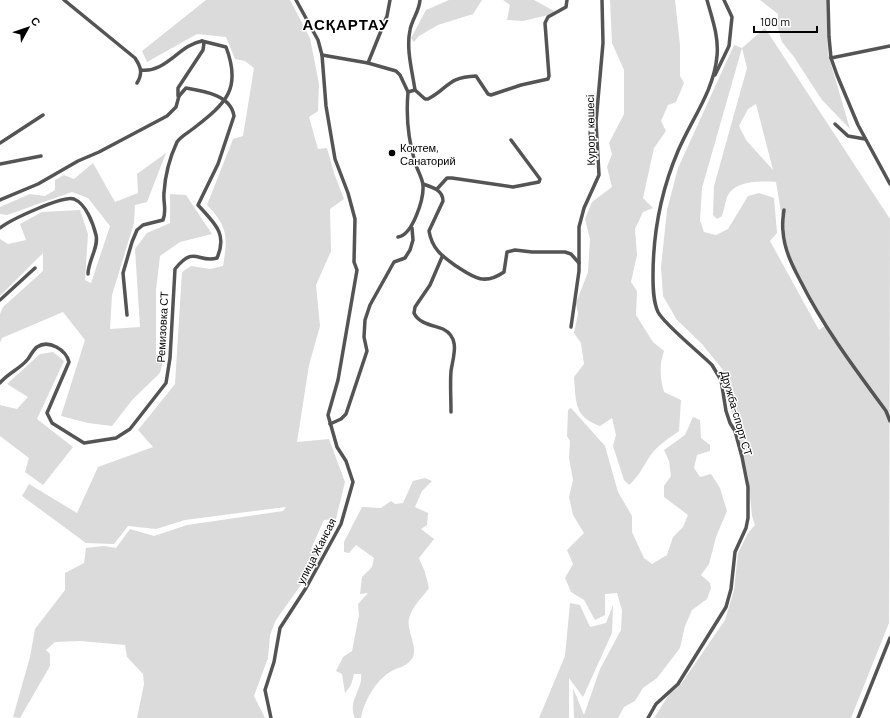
<svg xmlns="http://www.w3.org/2000/svg" width="890" height="718" viewBox="0 0 890 718" font-family="Barlow,sans-serif">
  <style>
    .green { fill: #dbdbdb; fill-rule: evenodd }
    .lines { fill: none; stroke-linecap: round; stroke-linejoin: round }
    .street { stroke: #545454; stroke-width: 3.5 }
    .poi-dot { fill: #000; stroke: #fff; stroke-width: 1.5 }
    .labels { text-anchor: middle; dominant-baseline: central; stroke-width: 3; stroke-linejoin: round; paint-order: stroke }
    .street-label { font-size: 11px; fill: #000; stroke: #fff }
    .poi-label { font-size: 11px; fill: #000; stroke: #fff; text-anchor: start }
    .district-label { font-size: 15px; font-weight: bold; letter-spacing: 1px; fill: #000; stroke: #fff }
  </style>
  <rect width="100%" height="100%" fill="#fff"/>
  <g class="green">
    <path d="M206,0h84l20,38 9,46 -1,27 -9,6 9,32 9,-1 7,25 10,26 -14,10 1,42 -15,34 4,41 -11,39 -12,77 32,-3 16,43 -9,37 -12,1 -13,29 11,1 -2,8 -44,62 -6,15 -2,23 -14,38 11,22h-128l7,-34 -1,-10 -16,-17 -2,-12 -45,-4 -25,1 -9,8 4,4v12l-30,52 -7,-1 17,-60 5,-28 30,-39v-17l19,-10 2,-15 18,-2 12,2 14,-19 24,7 33,-11 96,-14 3,-4 -101,13 -29,9 -28,-3 -14,18 -28,-1 -64,-47 7,-12 48,29 21,-46 55,-20 -15,-17 37,-46 7,-112 9,-6 19,3 13,-3c5,-29 5,-39 -16,-61l26,-66 10,-3 11,-68 -9,-7 -10,-2 -9,-22 -29,-3 -50,28 -5,-11z"/>
    <path d="M449,0h33l-9,14 -35,11 -19,11 -5,6 -3,-4 15,-28z"/>
    <path d="M503,0h31l20,11 -1,3 -30,7 -16,-1 3,-15z"/>
    <path d="M610,0h65l5,45v31l4,7 -8,19 -8,3 -7,16 5,10 -12,17 -11,50 10,10 -10,4 -8,17 2,26 -6,27 6,9 -1,24 17,27 11,9c-5,14 -4,27 0,41l17,8 -2,31c-10,7 -22,15 -29,25 -8,12 -10,19 -21,29l-5,-5 -11,-34 3,-11 -4,-17 -12,8c-26,-9 -24,-24 -26,-49l10,-13 -3,-21 -7,-10 4,-19 -2,-11 12,-31 2,-33 -5,-20 7,-17 20,-15 -5,-20 5,-13 -3,-11 15,-29v-44l-12,-27z"/>
    <path d="M760,0h66l2,54 22,75 -28,-29 -28,-43 -12,-15 -4,-13v-15z"/>
    <path d="M765,28l125,191 -1,404 -38,95h-197l16,-25 11,-9 44,-64 9,-30 4,-37 10,-20 7,-8 -3,-9 -4,-40 -18,-70 -2,-21 -5,-15 -21,-26 -25,-24 -14,-24 -2,-29 6,-57 11,-42 56,-123 8,3zM742,48l5,20 -33,118 -1,29 4,4 5,-3c2,-6 3,-13 5,-19 8,-17 34,-16 49,-15l12,72 38,71 -7,5 -49,-89 7,-8 -3,-35 -15,-5 -11,3 -20,33 -12,6 -12,-3 -4,-12 2,-32zM756,104l17,66 -27,-30 -7,-14 9,-17z"/>
    <path d="M166,153l-19,49 -12,3 -1,18 -22,72 -2,34 30,-2 -5,-78 12,-16 23,-10v-29l16,1 26,39 -32,8 -20,14 -4,34v65l9,-1 -5,19 -27,26 -21,27 -24,-3 -27,-7 24,-76 -22,-28 -61,26 -2,5v-29l3,-7 40,-36v-18l-43,43v-57l8,5 18,-4 -6,-16 22,-12 38,-2 8,24 -3,46 6,3 19,-57 -22,-28 -16,-6 -65,23 -7,-1v-7l30,-13 15,2 10,-6v-10l9,-5 10,4 19,-16 22,39 23,-9 -1,-19z"/>
    <path d="M53,352l11,9 -27,58 36,28 -30,38 -18,-13 4,-14 -29,-22v-31l17,4 11,-12 -21,-13 33,-30z"/>
    <path d="M571,408l34,38 13,46 14,24v16l12,26 8,6 15,-9 6,-18 10,-10 5,-12 -24,-18v-11l7,-10 -2,-15 -5,-11 21,-15 8,-18 7,3 1,18 9,7v6l-13,4 -3,13 6,9 11,-3 9,14 7,23 -11,26 -7,27 -8,11 9,8 1,5 -4,11 -15,11 -7,16 -5,22 -23,30 -14,10 -8,13 -11,6 -6,11h-44l-1,-30 11,27 16,-46 21,-39 1,-20 -5,-17 -12,1v21l-10,5 -11,-20 -13,-8 -6,-14 8,-14 -6,-14 17,-17 -11,-18 -4,-18 4,-17 -4,-22 1,-17 -3,-5 1,-26z"/>
    <path d="M425,478l7,3 -10,10 -7,16 13,6 -1,12 -6,4 13,10 -15,19 6,14 4,16c-7,10 -17,18 -20,31 -3,12 11,30 2,41 -6,8 -14,7 -21,12 -15,9 -26,30 -29,46h-6c-8,-18 8,-27 6,-44h-7l-3,11 -6,8 -3,-19 -6,-3 7,-14 9,-6 7,-36 -1,-11 10,-11 -8,1 2,-17 10,-10 2,-9 -18,-13 -7,8 -5,-1v-10l18,-35 19,1 10,-7 4,3 8,-1 10,-22z"/>
    <path d="M570,603l10,2 10,22 16,-4 7,-18 -1,28 -29,64 -14,-19v40h-30l26,-62z"/>
  </g>
  <g class="lines">
    <g class="street">
      <path d="M64,0l71,58c6,9 8,15 2,25"/>
      <path d="M828,0l1,37 2,21 6,17 21,50 32,59"/>
      <path d="M322,55l46,8 28,8 4,4 8,17"/>
      <path d="M831,58l59,-12"/>
      <path d="M368,63l19,-47 3,-16"/>
      <path d="M141,70c25,3 38,-25 61,-29l2,2 -1,7 -25,38v8h1"/>
      <path d="M715,75l14,-29 3,-29 -8,-17"/>
      <path d="M415,90l10,9h3c21,-11 19,-22 48,-23l12,18 3,1 30,-10 27,-6 1,-3 -4,-53 3,-6 18,-10 1,-7"/>
      <path d="M835,124l13,12 17,3"/>
      <path d="M0,143l43,-28"/>
      <path d="M0,164l41,-8"/>
      <path d="M423,184c9,3 20,6 20,17l-14,30c3,18 13,25 27,35 17,11 28,20 48,6l3,-20 8,-2 17,2h33l6,2 8,9"/>
      <path d="M437,189l10,-11h5l61,9 26,-5 1,-3 -29,-39"/>
      <path d="M0,200l38,-16 40,-23 21,-9 68,-36 9,-9 3,-11 7,-8c18,3 45,7 48,28l-16,48 -20,41c16,18 30,28 19,53 -19,6 -22,-14 -42,11l-5,89 -4,25 -36,46 -14,9 -32,5 -32,-20 -5,-10 22,-51c-3,-12 -20,-23 -32,-15 -4,3 -6,8 -9,12 -8,10 -20,14 -28,24"/>
      <path d="M784,210c-1,7 -2,15 -1,21 1,18 9,34 17,49 24,48 55,89 86,131l4,10"/>
      <path d="M0,228c10,-8 63,-33 74,-29 12,5 19,24 22,36 3,12 -8,26 -8,39"/>
      <path d="M398,237c15,-2 26,-39 25,-52 -1,-8 -6,-15 -8,-23 -7,-23 -9,-47 -7,-70l7,-2c-3,-20 -9,-41 -5,-60 2,-11 9,-18 10,-30"/>
      <path d="M442,257l-12,28 -15,22 -1,6c5,11 19,12 29,16 18,9 10,28 8,42 -1,13 0,27 0,41"/>
      <path d="M0,300l35,-32"/>
      <path d="M127,315l-4,-42 9,-31 5,-12 6,-5 20,-5c4,-10 0,-17 1,-27 1,-17 6,-36 13,-51 3,-5 12,-10 17,-14 32,-25 48,-39 32,-81l-24,-6"/>
      <path d="M571,327l8,-56v-44l5,-19 15,-33 -3,-53 7,-79 -1,-43"/>
      <path d="M330,424l11,-5 5,-5 21,-63 -3,-14 1,-17 5,-15 24,-43 11,-4 5,-8 3,-10 -1,-12"/>
      <path d="M271,718l-6,-28 9,-28 6,-34 26,-40 35,-64 12,-42 -7,-21 -9,-14 -9,-32 10,-35 19,-110 -3,-8 1,-43 -7,-26 -13,-34 -9,-53 -4,-51 -4,-15 -22,-40"/>
      <path d="M648,718l8,-14 22,-20 48,-77 5,-18 4,-37 11,-24 2,-10v-31l-6,-30 -7,-26 -5,-8 -4,-12 -5,-31 -9,-15c-12,-12 -48,-41 -54,-53 -5,-11 -5,-25 -5,-36 0,-43 8,-85 25,-125 13,-31 36,-60 39,-95 2,-19 -5,-38 -10,-56"/>
      <path d="M858,718l32,-80"/>
    </g>
  </g>
  <circle class="poi-dot" cx="392" cy="153" r="4"/>
  <g class="labels">
    <g class="street-label">
      <text transform="translate(590 130) rotate(-91)">Курорт көшесі</text>
      <text transform="translate(162 327) rotate(-87)">Ремизовка СТ</text>
      <text transform="translate(737 413) rotate(74)">Дружба-спорт СТ</text>
      <text transform="translate(316 551) rotate(-63)">улица Жансая</text>
    </g>
    <g class="poi-label">
      <text x="400" y="147">Коктем,<tspan x="400" dy="13">Санаторий</tspan></text>
    </g>
    <g class="district-label">
      <text x="346" y="24">АСҚАРТАУ</text>
    </g>
  </g>
  <g transform="translate(28 28) rotate(50)" stroke="#ffffff" stroke-width="3" paint-order="stroke">
  <path d="M0-3L7 15L0 10L-7 15Z" fill="#000000"/>
  <text y="-6" font-size="11" font-weight="bold" text-anchor="middle" fill="#000000">С</text>
  </g>
  <path d="M754 26v6h63v-6" fill="none" stroke="#000000" stroke-width="2"/>
  <text x="760" y="26" font-size="12" fill="#000000" stroke="#ffffff" stroke-width="3" paint-order="stroke">100 m</text>
</svg>
